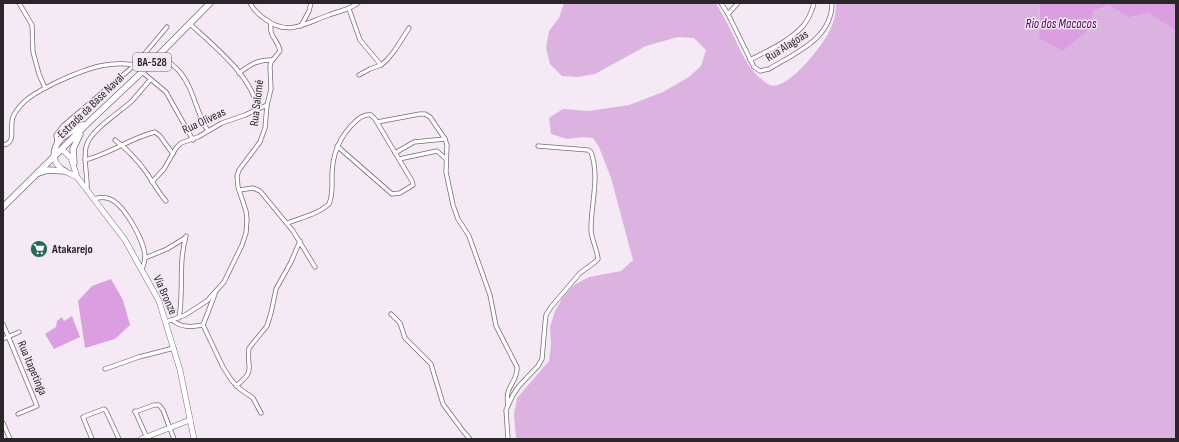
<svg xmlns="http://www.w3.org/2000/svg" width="1179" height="442" viewBox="0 0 1179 442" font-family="'Sofia Sans Condensed',sans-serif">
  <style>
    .green { fill: #dcb3e0 }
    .water { fill: #db9fe1 }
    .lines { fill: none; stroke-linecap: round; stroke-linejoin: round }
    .street-casing { stroke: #766c77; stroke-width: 5 }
    .secondary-casing { stroke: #766c77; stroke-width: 6 }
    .primary-casing { stroke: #766c77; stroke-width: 7 }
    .street { stroke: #fff; stroke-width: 3.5 }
    .secondary { stroke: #fff; stroke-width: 5 }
    .primary { stroke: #fff; stroke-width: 5.5 }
    .labels { text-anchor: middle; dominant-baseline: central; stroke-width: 3; stroke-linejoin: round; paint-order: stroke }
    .shield { fill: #f5e9f6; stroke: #676067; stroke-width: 1 }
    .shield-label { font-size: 11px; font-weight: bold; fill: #2a262a }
    .street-label { font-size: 12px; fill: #2a262a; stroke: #f5e9f6 }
    .poi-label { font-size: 12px; font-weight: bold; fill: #2a262a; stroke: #f5e9f6; text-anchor: start }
    .water-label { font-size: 13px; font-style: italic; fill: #510359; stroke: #f5e9f6 }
  </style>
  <rect width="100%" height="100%" fill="#f5e9f6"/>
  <path class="green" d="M564,3h152c6,11 12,21 17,32 9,19 16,37 35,49 17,11 54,-38 61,-52 5,-9 7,-19 7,-29h204l-1,35 50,-9 5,-18 15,-6 19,13 20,-5 28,18v408h-660l-2,-25 3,-16 32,-37 2,-17 -1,-17 5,-16 8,-14 11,-12 15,-8 32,-6 12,-11 -22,-82 -12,-31 -6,-9 -10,-1 -16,2 -16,-5 -2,-16 14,-9 26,2 40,-6 34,-13 26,-15 12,-11 5,-16 -12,-12 -16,-1 -32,9 -51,28 -17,3 -16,-1 -12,-12 -4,-16 3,-17 10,-13z"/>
  <g class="water">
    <path d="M1040,3h136v28l-28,-18 -20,5 -19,-13 -15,6 -5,18 -26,22 -24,-13z"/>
    <path d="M111,279l12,21 7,25 -15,14 -30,9 -7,-47 14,-15z"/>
    <path d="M72,316l8,21 -26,12 -9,-15 11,-7 1,-6 5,-4 2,4z"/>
  </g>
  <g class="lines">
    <g class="street-casing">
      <g id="street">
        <path d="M19,3l13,22 1,27 6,22 6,14"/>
        <path d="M250,3c3,6 9,12 15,16 23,18 40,4 64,-4 10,-4 20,-5 29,-12"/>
        <path d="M721,3l7,11 26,53 6,4 9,-2c26,-16 63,-30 63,-66"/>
        <path d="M349,9l11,31 21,25"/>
        <path d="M728,14l10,-11"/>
        <path d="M190,24c24,22 61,51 68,85"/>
        <path d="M301,26l8,-15 2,-8"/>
        <path d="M159,55c7,5 15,10 20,16 15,17 17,42 29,60"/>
        <path d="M750,60c17,-9 40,-19 53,-34 5,-6 9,-15 11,-23"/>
        <path d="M142,72l24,20 27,48"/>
        <path d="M239,73c11,-8 19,-14 34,-13"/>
        <path d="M359,75l11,-6 11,-4 6,-5 8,-10 14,-22"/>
        <path d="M377,122l43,-8h5l5,3 15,22 2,6 -1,27 7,33 5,14 11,17 21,59 6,31 21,41c1,16 -13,18 -9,38"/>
        <path d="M115,140c12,9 23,21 31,32 7,10 12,20 20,29"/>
        <path d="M57,143l-1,-8 7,-9 73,-62 31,-37"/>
        <path d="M3,145c14,-2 6,-17 10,-28 2,-5 7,-11 11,-15 8,-8 21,-14 31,-19 32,-15 57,-25 92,-16"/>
        <path d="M395,153l19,-11 31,-3"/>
        <path d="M399,159l38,-8 9,8"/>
        <path d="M85,160c25,-6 45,-22 70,-28l5,4 13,18"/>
        <path d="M152,182l12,-13 12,-21 5,-5 17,-6 24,-14 23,-8 22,-10"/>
        <path d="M87,190c1,-14 -4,-29 -1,-43 4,-17 33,-34 46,-46 6,-7 12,-14 18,-21"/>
        <path d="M239,190l14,-2 7,3 33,40 22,36"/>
        <path d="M94,199c4,-1 9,-2 13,-1 16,3 38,44 38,59 0,4 -2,9 -3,13"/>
        <path d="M287,223c14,-5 31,-9 42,-19 4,-9 3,-19 3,-28 0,-21 8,-40 23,-54 4,-4 10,-8 16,-7l4,4 37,62 1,4 -13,8 -8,1 -55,-48"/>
        <path d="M145,258l22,-9 18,-11"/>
        <path d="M391,314l9,9 5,15 26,26 12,40 20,27 7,8"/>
        <path d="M179,318c5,-28 -1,-55 7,-82"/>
        <path d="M172,320c9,8 20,7 31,5"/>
        <path d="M166,322l19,-7 22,-14 17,-19 18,-37 4,-12 1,-14 -1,-8 -8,-24 -1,-11 2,-6 21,-28 5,-14 2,-23 4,-16 -1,-23 1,-4 9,-11c-2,-12 -11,-13 -9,-27"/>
        <path d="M3,324l34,82 -19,8"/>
        <path d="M203,325l20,42 9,14 8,8 13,9 8,15"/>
        <path d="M203,325l12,-31"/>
        <path d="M3,339l16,-7"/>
        <path d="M105,369l34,-12 35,-9"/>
        <path d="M236,386c21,-17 10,-16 13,-38l18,-22 4,-13 5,-24 15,-27 9,-21"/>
        <path d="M135,411l12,27"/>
        <path d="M135,412l19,-7h5l4,5 11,29"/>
        <path d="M3,423l7,16"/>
        <path d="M92,439l-9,-22 21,-8 2,2 13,28"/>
        <path d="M508,439l-2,-29 7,-15 6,-9 19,-20 4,-7 3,-35 1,-9 5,-8 29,-34 15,-11 3,-3c-1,-11 -7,-20 -7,-30 0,-26 9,-52 0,-77l-3,-2 -50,-4"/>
      </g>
    </g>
    <g class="secondary-casing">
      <g id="secondary">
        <path d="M61,150l4,2 6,6 6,19 48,63 34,61 21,69 14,69"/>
        <path d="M54,156c2,13 13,16 23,21"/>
        <path d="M141,439l49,-19"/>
      </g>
    </g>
    <g class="primary-casing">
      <g id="primary">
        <path d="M54,156c0,-18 15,-23 29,-31"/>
        <path d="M74,163l-1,-14 7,-15"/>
        <path d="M39,173l9,-3 16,1"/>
        <path d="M3,207l89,-88 50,-47 68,-69"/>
      </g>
    </g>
    <use href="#street" class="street"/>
    <use href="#secondary" class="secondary"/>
    <use href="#primary" class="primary"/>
  </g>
  <defs>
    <g id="supermarket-disc" transform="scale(0.9)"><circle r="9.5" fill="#266857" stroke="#f5e9f6"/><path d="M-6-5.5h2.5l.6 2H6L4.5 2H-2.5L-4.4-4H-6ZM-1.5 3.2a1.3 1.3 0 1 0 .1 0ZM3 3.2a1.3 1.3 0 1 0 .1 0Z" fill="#fff"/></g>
  </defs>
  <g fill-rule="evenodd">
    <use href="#supermarket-disc" x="39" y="249"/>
  </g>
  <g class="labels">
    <rect class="shield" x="133" y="53" width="38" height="18" rx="3"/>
    <g class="shield-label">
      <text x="152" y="62">BA-528</text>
    </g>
    <g class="street-label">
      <text transform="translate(787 46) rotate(-32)">Rua Alagoas</text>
      <text transform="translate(257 103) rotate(-83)">Rua Salomé</text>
      <text transform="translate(91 106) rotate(-44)">Estrada da Base Naval</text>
      <text transform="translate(204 121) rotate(-25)">Rua Oliveas</text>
      <text transform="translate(165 295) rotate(66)">Via Bronze</text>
      <text transform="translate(32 368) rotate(67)">Rua Itapetinga</text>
    </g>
    <g class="poi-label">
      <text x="52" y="249">Atakarejo</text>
    </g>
    <g class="water-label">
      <text x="1061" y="24">Rio dos Macacos</text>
    </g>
  </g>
  <rect width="1179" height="442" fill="none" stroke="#2a262a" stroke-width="8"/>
</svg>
